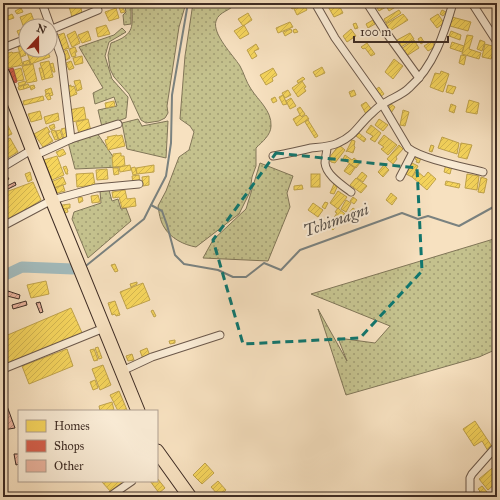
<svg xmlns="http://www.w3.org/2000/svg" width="500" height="500" viewBox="0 0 500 500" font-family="'IM FELL Great Primer',serif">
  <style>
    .grass { fill: url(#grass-dots); stroke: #817658 }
    .homes { fill: url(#homes-hatch); stroke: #bfa24b }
    .shops { fill: url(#shops-hatch); stroke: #a85041 }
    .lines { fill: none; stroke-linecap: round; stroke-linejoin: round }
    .stream { stroke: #7a8280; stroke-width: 2 }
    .river { stroke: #a2bbbd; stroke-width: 11 }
    .building { fill: url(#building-hatch); stroke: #3e2c24 }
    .street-casing { stroke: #6c594b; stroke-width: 9 }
    .highway-casing { stroke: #3e2c24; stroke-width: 15 }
    .street { stroke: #faecd6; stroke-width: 7 }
    .highway { stroke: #f7e1c0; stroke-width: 13 }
    .marked { fill: none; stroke: #0f766e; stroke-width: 3; stroke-dasharray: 8 5; stroke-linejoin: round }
    .labels { text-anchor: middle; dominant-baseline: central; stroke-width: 4; stroke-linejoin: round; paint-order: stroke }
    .water-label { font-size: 16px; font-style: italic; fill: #57504a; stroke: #faecd6 }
  </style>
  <defs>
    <pattern id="grass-dots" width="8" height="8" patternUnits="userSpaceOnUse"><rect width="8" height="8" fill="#c4c18d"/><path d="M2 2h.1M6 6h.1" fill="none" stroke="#a19d73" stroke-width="1.8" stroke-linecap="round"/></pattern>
    <pattern id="homes-hatch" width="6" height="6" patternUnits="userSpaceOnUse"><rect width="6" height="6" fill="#f6d55c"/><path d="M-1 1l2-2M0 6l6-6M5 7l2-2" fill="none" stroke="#d4b750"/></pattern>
    <pattern id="shops-hatch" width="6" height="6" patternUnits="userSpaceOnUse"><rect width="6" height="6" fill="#d6604d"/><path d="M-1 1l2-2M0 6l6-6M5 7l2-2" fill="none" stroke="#af4f40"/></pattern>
    <pattern id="building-hatch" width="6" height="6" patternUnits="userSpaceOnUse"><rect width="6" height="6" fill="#eab39d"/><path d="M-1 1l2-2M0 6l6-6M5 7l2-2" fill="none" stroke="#bf9280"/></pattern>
  </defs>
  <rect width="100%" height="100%" fill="#f7e1c0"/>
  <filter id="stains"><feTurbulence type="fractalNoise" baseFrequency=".005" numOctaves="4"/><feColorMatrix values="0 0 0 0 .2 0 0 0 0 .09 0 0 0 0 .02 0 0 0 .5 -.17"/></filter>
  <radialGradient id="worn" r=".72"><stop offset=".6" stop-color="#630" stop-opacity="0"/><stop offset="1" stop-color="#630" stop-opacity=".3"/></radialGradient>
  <g class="grass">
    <path d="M124,3h7v21l-7,1 -1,-10 3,-3z"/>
    <path d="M132,3h54l-7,24 -12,79 1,7 -3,5 -6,3 -13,2 -5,-3 -12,-26 -15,-17 -4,-8 -2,-14 3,-12c25,-9 21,-16 21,-40z"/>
    <path d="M193,3h43c-5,8 -17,8 -20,18 -4,13 17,34 24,45 4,7 6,16 11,23 7,11 21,22 20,37 0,9 -9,16 -15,22v18l-4,11 -2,15 -11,22 -43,33c-12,-2 -26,-9 -32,-20 -4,-6 -5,-15 -6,-21l8,-15 13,-34 10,-7 5,-18 -4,-6 -10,-7 5,-63z"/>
    <path d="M122,28l4,4 -17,10 -4,14 7,23 16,18 -2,21 -24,9 -4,-17 19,-4 -3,-9 -19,7 -2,-11 10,-5 -24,-41 35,-12z"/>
    <path d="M138,119l4,7 26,-5 -2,37 -39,-9 -5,-26z"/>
    <path d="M97,133l23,34 -45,2 -7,-27z"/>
    <path d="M260,163l33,13 -6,17 3,14 -22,54 -65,-3 10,-18 33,-31z"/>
    <path d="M109,190l3,11 6,-2 3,10 5,-1 5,13 -43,37 -16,-39 2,-7 27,-9 -1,-12z"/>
    <path d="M497,238v111l-18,8 -133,38 -28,-86 29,52 -9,-23 37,5 15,-17 -79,-32z"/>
  </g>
  <g class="homes">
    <path d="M10,3h5l1,3 -4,1z"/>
    <path d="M25,3h5l1,3 -4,1z"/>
    <path d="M68,3h12l2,10 -10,4z"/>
    <path d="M286,3h16v1l-10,5 -2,-4 -3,2z"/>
    <path d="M326,3h12l5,10 -9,4z"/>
    <path d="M384,3l2,4 -7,4 -2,-3z"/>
    <path d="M387,3h8l2,3 -8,5 -4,-7z"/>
    <path d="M422,3h9l-6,4z"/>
    <path d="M304,4l3,6 -10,5 -3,-6z"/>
    <path d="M122,6l3,6 -4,1 -2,-6z"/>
    <path d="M21,8l2,4 -6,2 -2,-3z"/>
    <path d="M116,8l3,10 -10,3 -4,-9z"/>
    <path d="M399,10l2,3 -15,10 -2,-4z"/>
    <path d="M442,10l4,2 -3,4 -3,-2z"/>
    <path d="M31,13l5,13h-10l-1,5 -5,-14z"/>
    <path d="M248,13l4,7 -9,6 -5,-7z"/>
    <path d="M12,14l2,4 -6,2 -2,-3z"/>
    <path d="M403,14l5,6 -18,11 -4,-7z"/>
    <path d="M438,14l6,9 -7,5 -7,-9z"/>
    <path d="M452,17l19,5 -3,9 -18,-5z"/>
    <path d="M373,20l2,4 -7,4 -2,-4z"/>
    <path d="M290,22l3,5 -15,6 -2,-5z"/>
    <path d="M356,23l2,5 -3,1 -2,-5z"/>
    <path d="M106,25l4,9 -12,3 -2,-9z"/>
    <path d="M244,25l5,9 -9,5 -6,-8z"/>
    <path d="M22,29l4,10 -5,1 -4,-9z"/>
    <path d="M291,29l1,3 -7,4 -2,-4z"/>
    <path d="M296,29l2,3 -4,1 -1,-3z"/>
    <path d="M351,29l5,7 -9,6 -4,-6z"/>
    <path d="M75,31l5,12 -8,4 -5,-12z"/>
    <path d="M88,31l3,9 -9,3 -4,-8z"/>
    <path d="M451,31l10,4 -1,5 -11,-4z"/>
    <path d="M64,33l5,15 -9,3 -5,-15z"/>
    <path d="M410,33l4,6 -13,8 -4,-7z"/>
    <path d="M467,35l6,1 -4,13 12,4 -2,6 -17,-5z"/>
    <path d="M421,37l3,5 -3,2 -3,-5z"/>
    <path d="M414,40l5,8 -11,7 -7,-6z"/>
    <path d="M480,40l5,2 -3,9 -5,-2z"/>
    <path d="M432,41l3,6 -7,4 -4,-5z"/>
    <path d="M452,42l12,4 -2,6 -12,-4z"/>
    <path d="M367,43l8,11 -4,2 -6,-8 -2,1 -2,-2z"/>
    <path d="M256,44l3,5 -5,2 3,5 -5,3 -5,-9z"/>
    <path d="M485,44l11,3 -5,12 -9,-2z"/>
    <path d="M23,46l3,9 -5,2 -3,-10z"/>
    <path d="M75,47l2,5h-2l1,4 -4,1 -3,-8z"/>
    <path d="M36,50h11l3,7 -19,7 -4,-11z"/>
    <path d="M67,50l3,8 -7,4 -3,-9z"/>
    <path d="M12,52l1,1 6,-1 4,13 -15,3 -4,-14z"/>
    <path d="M461,55l5,1 -2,9 -5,-2z"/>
    <path d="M82,56l1,7 -8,2 -2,-7z"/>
    <path d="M394,59l9,7 -10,13 -8,-7z"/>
    <path d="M29,60l1,4 -6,1 -1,-3z"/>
    <path d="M49,61l4,16 -8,2 -5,-16z"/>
    <path d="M71,61l3,7 -5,2 -3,-7z"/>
    <path d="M53,63l2,9h-2l-3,-8z"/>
    <path d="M33,64l4,17 -10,2 -5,-17z"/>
    <path d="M322,67l3,6 -9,4 -3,-5z"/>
    <path d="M21,68l3,12 -7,1 -3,-11z"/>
    <path d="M39,68h3l3,11 -3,1z"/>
    <path d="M273,68l4,7 -5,3 1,3 -7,4 -6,-10z"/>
    <path d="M441,71l8,3 -6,18 -13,-5 5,-14 5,1z"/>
    <path d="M303,77l2,2 -7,4 -1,-2z"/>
    <path d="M80,80l2,9 -5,2 -3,-10z"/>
    <path d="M25,81l1,3 -7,2 -1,-3z"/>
    <path d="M302,81l4,6 -2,1 2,3 -8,6 -6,-9z"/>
    <path d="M28,84l2,3 -6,2 -1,-3z"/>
    <path d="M23,85l1,4 -5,1 -1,-3z"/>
    <path d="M34,85l1,3 -4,2 -1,-4z"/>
    <path d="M71,85v2l3,-1 3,8 -11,4 -1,-11z"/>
    <path d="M448,85l8,2 -3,7 -7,-2z"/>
    <path d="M379,87l5,7 -4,3 -5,-7z"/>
    <path d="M51,88l2,7 -3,1 -1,-3 -3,1 -1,-4z"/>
    <path d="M288,90l3,5 -6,3 -3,-5z"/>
    <path d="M354,90l2,5 -5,2 -2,-5z"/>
    <path d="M49,93l2,6 -3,1 -3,-5z"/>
    <path d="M283,95l4,9 -4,1 -4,-8z"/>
    <path d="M43,96l1,4 -20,5 -1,-4z"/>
    <path d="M275,97l2,4 -4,2 -2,-4z"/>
    <path d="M291,98l5,8 -6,3 -4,-8z"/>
    <path d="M469,100l10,3 -2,11 -11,-2z"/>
    <path d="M114,101l1,5 -9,2 -1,-5z"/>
    <path d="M366,102l6,8 -6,4 -5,-9z"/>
    <path d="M391,104l4,3 -4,6 -4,-3z"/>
    <path d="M451,104l5,2 -2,7 -5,-2z"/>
    <path d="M84,107l2,12 -14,3 -3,-12z"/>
    <path d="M300,107l5,7 -4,3 -4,-8z"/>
    <path d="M403,110l6,2 -4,14 -5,-1z"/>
    <path d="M40,111l2,8 -11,3 -3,-8z"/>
    <path d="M58,113l1,7 -13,4 -2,-7z"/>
    <path d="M300,115l2,2 4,-2 3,4 -12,7 -4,-7z"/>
    <path d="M3,118h1l8,16 -9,4z"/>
    <path d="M88,119l3,12 -12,3 -3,-12z"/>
    <path d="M379,119l9,6 -5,6 -8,-6z"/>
    <path d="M308,120l10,16 -3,2 -10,-16z"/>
    <path d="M54,124l1,4 -4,2 -2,-4z"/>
    <path d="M371,125l10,8 -6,9 -5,-3 3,-3 -7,-4z"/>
    <path d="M47,127l3,5 -2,1 5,8 -10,6 -9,-13z"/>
    <path d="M65,128l3,9 -4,2 -3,-10z"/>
    <path d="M55,130l3,9 -3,1 -4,-9z"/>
    <path d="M60,130l3,9 -4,1 -3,-9z"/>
    <path d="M359,133l7,6 -2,3 -8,-6z"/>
    <path d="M117,135v1l5,-1 3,11 -17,4 -3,-10 3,-1 -1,-2z"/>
    <path d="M384,135l13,10 -9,10 -7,-6 3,-2 -6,-4z"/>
    <path d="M442,137l17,6 -2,11 -19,-6z"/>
    <path d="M10,138l8,14 -14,8 -1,-18z"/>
    <path d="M352,140l3,1 -1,5 1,1 -2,6 -6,-2 -1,1z"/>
    <path d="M461,143l11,2 -5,14 -9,-2z"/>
    <path d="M339,145l6,5 -10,13 -4,-1 -2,-4z"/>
    <path d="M399,145l4,4 -7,8 1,2 -4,5 -6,-5z"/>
    <path d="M431,145l3,1 -2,6 -3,-1z"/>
    <path d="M63,149l3,5 -7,3 -3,-5z"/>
    <path d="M121,153v3h3l1,10 -12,1 -1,-10h1v-3z"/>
    <path d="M345,155l7,5 2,-2 6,5 -4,5 -13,-9z"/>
    <path d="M57,156l7,19 -12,5 -8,-20z"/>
    <path d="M416,156l5,2 -2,5 -3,-1 1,-2 -2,-1z"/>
    <path d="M412,163l6,3 -6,11 -6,-3z"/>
    <path d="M349,164l6,4 -5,7 -6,-4z"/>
    <path d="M446,164l6,2 -2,8 -6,-2z"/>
    <path d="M130,165l1,5 -11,2 -1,-5z"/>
    <path d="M154,165v7l-17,2 -1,-6z"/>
    <path d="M384,165l5,5 -6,7 -5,-5z"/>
    <path d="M66,166l2,5 -1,1 1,2h-2l-3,-7z"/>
    <path d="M135,167l2,7 -4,1 -2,-7z"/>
    <path d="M113,168h5l1,6 -5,1z"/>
    <path d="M107,169l1,10 -11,1 -1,-10z"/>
    <path d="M417,171l7,6 4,-5 8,7 -9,11 -15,-13z"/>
    <path d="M30,172l2,8 -4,2 -3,-8z"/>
    <path d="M362,172l5,4 -4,6 -6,-4z"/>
    <path d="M93,173l2,12 -18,2 -1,-13z"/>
    <rect x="311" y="174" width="9" height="13"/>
    <path d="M467,174l12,2 -2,14 -12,-2z"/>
    <path d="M139,175l1,8 -7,1 -1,-8z"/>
    <path d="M149,176v9l-6,1 -1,-9z"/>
    <path d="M63,177l3,7 -13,4 -2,-6z"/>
    <path d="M481,177l6,2 -3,14 -6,-1z"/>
    <path d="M356,178l11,8 -6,7 -11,-8z"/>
    <path d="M446,181l14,3 -1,4 -14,-3z"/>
    <path d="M33,182l8,18 -38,24v-31z"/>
    <path d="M334,184l4,1 -4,9 -4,-1z"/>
    <path d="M63,185l2,6 -8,2 -2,-5z"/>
    <path d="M302,185l1,4 -9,1v-4z"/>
    <path d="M125,190l2,9 8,-1 1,8 -14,2 -3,-11 -6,1 -1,-6z"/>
    <path d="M338,191l9,6 -9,12 -8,-6z"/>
    <path d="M391,193l6,5 -5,7 -6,-5z"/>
    <path d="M98,195l2,7 -8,1 -1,-7z"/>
    <path d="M82,197l1,4 -4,2 -1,-5z"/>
    <path d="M353,197l4,3 -3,4 -4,-3z"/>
    <path d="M346,200l5,3 -5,9 -5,-3z"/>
    <path d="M325,202l3,1 -3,6 -3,-2z"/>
    <path d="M313,203l10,7 -5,7 -10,-7z"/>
    <path d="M70,204v4l-8,1v-4z"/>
    <path d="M67,208l1,4 -6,2 -1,-4z"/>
    <path d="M338,208l7,6 -12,16 -7,-6 3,-3 2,1 6,-9 -2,-1z"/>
    <path d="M353,208l4,3 -4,5 -4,-3z"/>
    <path d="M316,225l4,2 -2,6 -5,-2z"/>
    <path d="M115,264l3,7 -3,1 -4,-7z"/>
    <path d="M46,281l3,13 -18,4 -4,-13z"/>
    <path d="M137,282v2l-6,3 -1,-3z"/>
    <path d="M143,283l7,17 -23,9 -7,-17z"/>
    <path d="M115,301l5,14 -4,1 -1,-2 -3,1 -4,-12z"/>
    <path d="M71,308l12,27 -79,32 -1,-3v-27z"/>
    <path d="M153,310l3,6 -2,1 -3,-6z"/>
    <path d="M175,340v3l-5,1 -1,-3z"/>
    <path d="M98,347l4,11 -3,1 -4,-11z"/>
    <path d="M147,348l3,8 -7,3 -3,-8z"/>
    <path d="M67,349l6,17 -44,18 -7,-18z"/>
    <path d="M94,349l4,11 -4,1 -4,-11z"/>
    <path d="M132,354l2,6 -6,1 -2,-5z"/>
    <path d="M103,365l8,20 -11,5 -8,-21z"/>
    <path d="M95,380l3,8 -5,2 -3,-8z"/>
    <path d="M119,391l8,19 -9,1 -8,-16z"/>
    <path d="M112,402l2,8 -14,1 -1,-5z"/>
    <path d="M475,421l18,27 -5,3 -6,-10 -8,5 -11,-17z"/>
    <path d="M205,463l9,10 -12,11 -9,-9z"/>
    <path d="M497,464v18l-9,8 -9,-11z"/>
    <path d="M157,478l8,10 -6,5 -9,-12h7z"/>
    <path d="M103,481h20l1,1 -13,10 -9,-10z"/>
    <path d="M218,481l8,9 -7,6 -8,-9z"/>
    <path d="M482,486l5,6 -6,4 -3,-3 2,-2 -2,-2z"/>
    <path d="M450,492l5,5h-10z"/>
  </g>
  <path class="shops" d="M13,68l4,14 -7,2 -4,-14z"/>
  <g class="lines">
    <g class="stream">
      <path d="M151,205l15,-29 5,-33 1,-48 16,-92"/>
      <path d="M87,265l57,-46 7,-14 11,6 5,14 8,30 9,9 34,6 15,7h13l18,-14 17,7 19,-20 102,-37 16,6 10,-3 31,10 38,-21"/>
    </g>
    <path class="river" d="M3,276l19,-9 51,2"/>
  </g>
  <g class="building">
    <path d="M5,173l4,6 -6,3v-8z"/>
    <path d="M15,182l1,3 -10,5 -1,-3z"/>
    <path d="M8,291l12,4 -1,4 -12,-3z"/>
    <path d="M26,301l1,4 -14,4 -1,-4z"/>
    <path d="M40,302l3,10 -3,1 -4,-10z"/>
    <path d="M3,395l12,33 -12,2z"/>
    <path d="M14,454h5v10l-3,1z"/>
  </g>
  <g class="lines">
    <g class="street-casing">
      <g id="street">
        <path d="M42,3l19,53 10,83"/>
        <path d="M315,3l20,35 47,66 26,44c14,11 56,19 75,24"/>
        <path d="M367,3l18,28 34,47"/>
        <path d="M472,3l25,39"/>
        <path d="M50,30l48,-20"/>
        <path d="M3,48l23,-9"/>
        <path d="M327,147c0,5 -2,11 -2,16 1,12 17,22 26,29"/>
        <path d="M36,155l35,-16 47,-15"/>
        <path d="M273,156c12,-2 25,-5 38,-8 10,-1 18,-1 27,-5 17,-7 21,-19 34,-30 3,-3 7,-7 11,-9 9,-6 19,-9 26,-16 25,-22 35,-54 44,-85"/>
        <path d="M3,167l30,-18"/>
        <path d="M400,177l13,-25"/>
        <path d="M3,226l49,-26 44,-12 43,-4"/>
        <path d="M3,369l101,-41"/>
        <path d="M122,371l30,-14 68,-22"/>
        <path d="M109,497l23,-16"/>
        <path d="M470,497v-19l2,-4 22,-25"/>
      </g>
    </g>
    <g class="highway-casing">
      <g id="highway">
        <path d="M3,74l49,126 86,211"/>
        <path d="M157,451l33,46"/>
      </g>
    </g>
    <use href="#street" class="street"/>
    <use href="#highway" class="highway"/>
  </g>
  <path class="marked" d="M276,153l141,15 5,103 -62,67 -117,6 -30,-104z"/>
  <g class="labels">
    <g class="water-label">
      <text transform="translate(336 220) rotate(-20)">Tchimagni</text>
    </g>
  </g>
  <rect width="500" height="500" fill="none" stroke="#f7e1c0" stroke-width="16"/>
  <rect x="4" y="4" width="492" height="492" fill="none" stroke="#3e2c24" stroke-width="2"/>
  <rect x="8" y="8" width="484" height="484" fill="none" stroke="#3e2c24"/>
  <rect x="18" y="410" width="140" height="72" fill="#faecd6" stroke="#af9f8f"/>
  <rect x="26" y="420" width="20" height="12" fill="#f6d55c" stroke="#af9f8f"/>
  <text x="54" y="430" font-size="12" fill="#3e2c24">Homes</text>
  <rect x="26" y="440" width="20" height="12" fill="#d6604d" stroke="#af9f8f"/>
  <text x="54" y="450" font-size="12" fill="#3e2c24">Shops</text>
  <rect x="26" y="460" width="20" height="12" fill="#eab39d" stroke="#af9f8f"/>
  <text x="54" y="470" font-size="12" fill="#3e2c24">Other</text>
  <g transform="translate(38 38) rotate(21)"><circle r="19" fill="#faecd6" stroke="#af9f8f"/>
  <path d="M0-3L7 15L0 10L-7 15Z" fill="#8f2418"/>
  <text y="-6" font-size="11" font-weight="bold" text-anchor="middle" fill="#3e2c24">N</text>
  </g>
  <path d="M354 36v6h94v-6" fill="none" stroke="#3e2c24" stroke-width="2"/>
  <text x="360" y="36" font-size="12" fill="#3e2c24" stroke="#faecd6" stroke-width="3" paint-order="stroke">100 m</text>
  <rect width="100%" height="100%" filter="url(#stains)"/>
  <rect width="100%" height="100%" fill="url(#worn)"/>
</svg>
